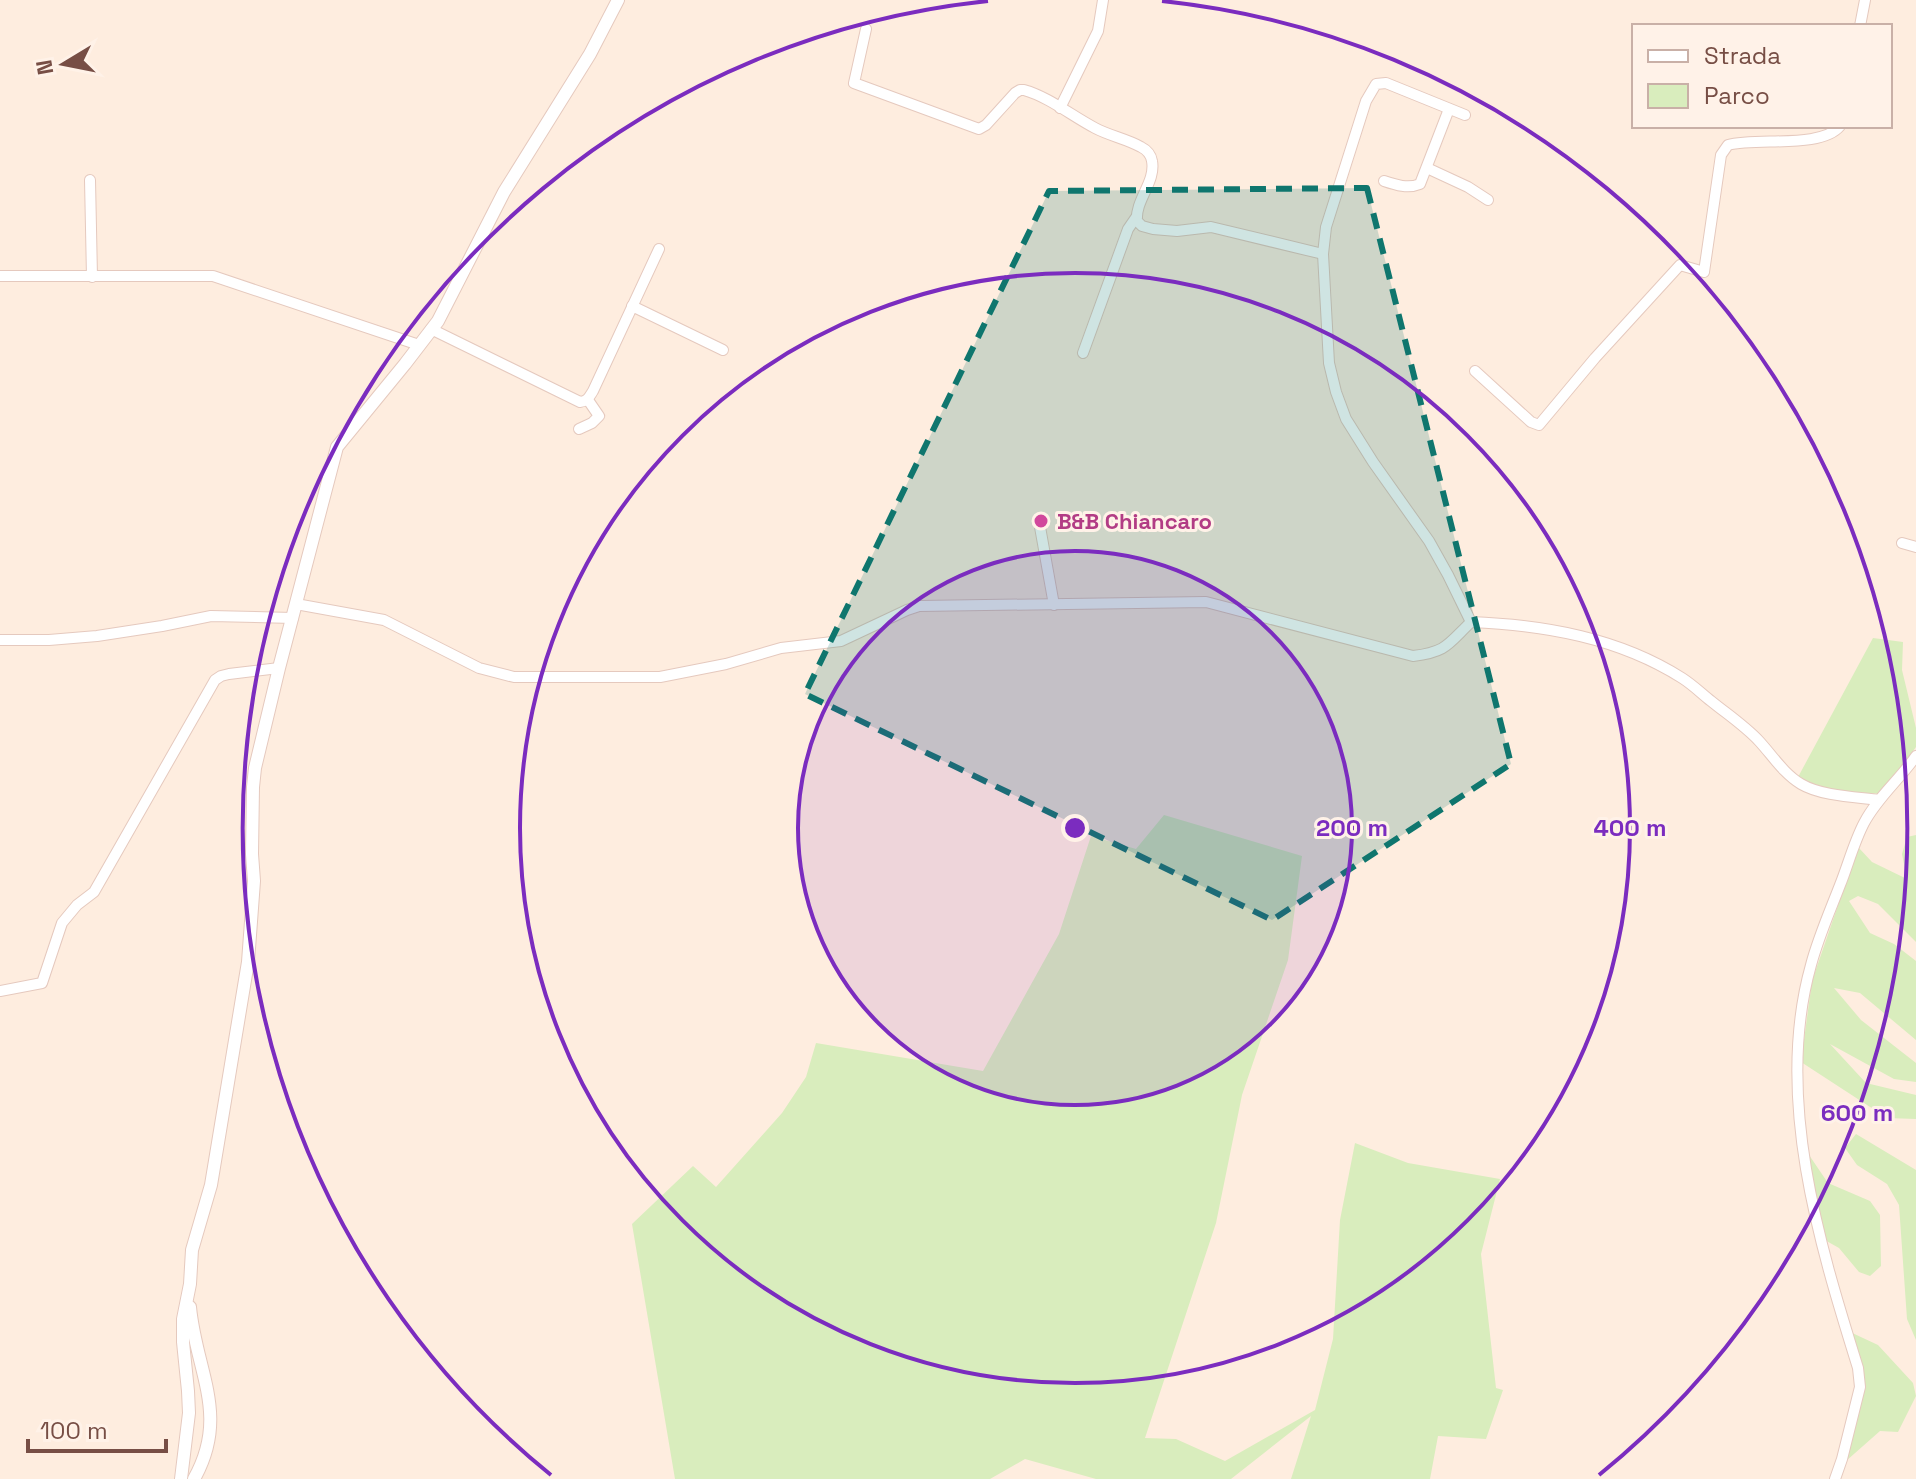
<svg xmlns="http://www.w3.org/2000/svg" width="1916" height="1479" viewBox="0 0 1916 1479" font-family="'Space Grotesk',sans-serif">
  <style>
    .green { fill: #d9edbd }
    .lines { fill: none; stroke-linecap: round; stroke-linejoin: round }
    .minor-casing { stroke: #e5c9be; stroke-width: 12 }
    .tertiary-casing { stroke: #e5c9be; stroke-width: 14 }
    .minor { stroke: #fff; stroke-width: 10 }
    .tertiary { stroke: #fff; stroke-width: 12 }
    .marked { fill: #0f766e; fill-opacity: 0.2; stroke: #0f766e; stroke-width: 6; stroke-dasharray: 16 10; stroke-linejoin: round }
    .ring { fill: none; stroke: #7b2cbf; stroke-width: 4 }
    .hotel-dot { fill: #d1479c; stroke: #fff2e8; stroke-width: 3 }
    .labels { text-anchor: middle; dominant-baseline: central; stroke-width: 6; stroke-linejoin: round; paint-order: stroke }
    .hotel-label { font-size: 22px; font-weight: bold; fill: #b23c85; stroke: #fff2e8; text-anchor: start }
    .centre { fill: #7b2cbf; stroke: #fff2e8; stroke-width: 4 }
    .ring-label { font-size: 24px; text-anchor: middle; font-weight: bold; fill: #7b2cbf; stroke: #fff2e8; stroke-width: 6; stroke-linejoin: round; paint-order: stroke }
  </style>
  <rect width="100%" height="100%" fill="#feeddf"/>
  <g class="green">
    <path d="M1873,638l30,4 -1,28 14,58v19l-34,47 -46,-3 -39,-12z"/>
    <path d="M1164,815l138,41 -14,104 -46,135 -26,128 -71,215 31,1 49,22 90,-51 18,-71 7,-119 15,-77 53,20 92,16 -19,75 15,134 7,2 -17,49 -48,-3 -8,43h-139l20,-63 -80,63h-135l-71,-20 -35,20h-315l-43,-255 61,-58 23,21 66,-74 24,-36 10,-34 167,28 76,-137 32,-98 45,13z"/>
    <path d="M1916,835v107l-38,-38 -20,-8 -9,5 21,32 24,11 22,17v79l-56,-47 -26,-5 27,32 55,43v19l-22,-3 -64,-35 36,39 50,12v24l-29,-1 -86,-56 11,-81 46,-134 14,15 35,17 -5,-25 5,-17z"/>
    <path d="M1856,1134l60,36v170l-9,-21 -8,-114 -12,-21 -30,-19 -12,-17z"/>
    <path d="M1807,1152l21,31 42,18 10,14 1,51 -11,10 -11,-4 -20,-24 -16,-9z"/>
    <path d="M1848,1331l30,14 35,38 3,13 -18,36 -18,-1 -34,30 17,-77z"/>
  </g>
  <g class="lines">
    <g class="minor-casing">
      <g id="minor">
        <path d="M1860,26l5,-26"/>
        <path d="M866,29l-12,54 125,46 7,-4 29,-32 5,-3h4c25,7 48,26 71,38 15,8 32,11 46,19 6,3 10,8 11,14 4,21 -17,39 -15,60l5,5 11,3 24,2 34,-4 112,27"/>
        <path d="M1060,108l38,-77 5,-31"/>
        <path d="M1465,115l-79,-32 -10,1 -10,17 -40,126 -3,27 6,109 7,29 10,27 27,43 56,79 19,34 23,47"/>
        <path d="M1427,168l41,19 20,13"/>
        <path d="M90,180l2,97"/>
        <path d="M1384,181c12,4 24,8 36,3l29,-75"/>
        <path d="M0,276h213l206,69"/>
        <path d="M632,306l91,44"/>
        <path d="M431,329l149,73c8,-1 9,-5 13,-11l66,-142"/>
        <path d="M1083,353l45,-124 9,-13"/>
        <path d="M1475,371l56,51 8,3 56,-67 85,-93 24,7 17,-117 7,-10c29,-8 93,4 112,-19"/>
        <path d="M579,429l13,-6 7,-7 -11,-16"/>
        <path d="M1040,527l14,78"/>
        <path d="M1902,543l14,4"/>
        <path d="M296,604l88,16 95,48 35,9h146l66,-13 55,-16 60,-7 66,-31 12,-4 287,-4 207,54c34,-4 35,-12 58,-34 74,3 148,16 211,56 11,7 20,16 29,23 16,13 34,25 48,40 13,14 25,33 42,43 20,12 55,13 78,16"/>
        <path d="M0,640h49l48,-4 65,-10 49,-10 82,2"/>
        <path d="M0,991l42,-8 20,-60 15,-18 17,-13 121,-212 6,-4 8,-2 50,-6"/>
        <path d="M1835,1479l7,-20 18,-72 -2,-19c-39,-125 -84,-272 -47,-403 7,-27 19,-54 29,-80 8,-20 14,-43 24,-62 13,-25 36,-44 52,-67"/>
      </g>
    </g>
    <g class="tertiary-casing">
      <g id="tertiary">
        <path d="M190,1307c6,65 40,108 4,172"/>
        <path d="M181,1479l8,-66 -1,-22 -5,-49v-23l7,-35 2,-34 19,-65 37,-223 6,-81 -2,-27 1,-67 2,-19 24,-100 58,-221 68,-83 33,-43 66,-129 86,-138 28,-54"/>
      </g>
    </g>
    <use href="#minor" class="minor"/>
    <use href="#tertiary" class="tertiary"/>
  </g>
  <path class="marked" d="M1367,188l144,576 -239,156 -467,-226 244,-503z"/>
  <circle cx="1075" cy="828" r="277" fill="#7b2cbf" fill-opacity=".12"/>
  <g class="ring">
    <circle cx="1075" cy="828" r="277"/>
    <circle cx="1075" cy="828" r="555"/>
    <path d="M551 1475A832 832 0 0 1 988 1M1162 1A832 832 0 0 1 1599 1475"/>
  </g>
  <circle class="hotel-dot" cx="1041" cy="521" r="8"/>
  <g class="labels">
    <g class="hotel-label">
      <text x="1057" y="521">B&amp;B Chiancaro</text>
    </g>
  </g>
  <circle cx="1075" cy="828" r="12" class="centre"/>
  <g class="ring-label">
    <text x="1352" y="836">200 m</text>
    <text x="1630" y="836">400 m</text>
    <text x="1857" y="1121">600 m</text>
  </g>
  <rect x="1632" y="24" width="260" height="104" fill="#fff2e8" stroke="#c9b0a7" stroke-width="2"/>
  <rect x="1648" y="50" width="40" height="12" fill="#ffffff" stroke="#c9b0a7" stroke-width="2"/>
  <text x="1704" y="64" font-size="24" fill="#774e45">Strada</text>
  <rect x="1648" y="84" width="40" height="24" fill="#d9edbd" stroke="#c9b0a7" stroke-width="2"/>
  <text x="1704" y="104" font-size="24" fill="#774e45">Parco</text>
  <g transform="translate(64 64) rotate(260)" stroke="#fff2e8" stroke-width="6" paint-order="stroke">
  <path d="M0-6L14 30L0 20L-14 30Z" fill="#774e45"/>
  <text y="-12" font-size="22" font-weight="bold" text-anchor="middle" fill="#774e45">N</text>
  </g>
  <path d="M28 1439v12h138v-12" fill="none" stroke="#774e45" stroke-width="4"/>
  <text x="40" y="1439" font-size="24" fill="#774e45" stroke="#fff2e8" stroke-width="6" paint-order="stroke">100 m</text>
</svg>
